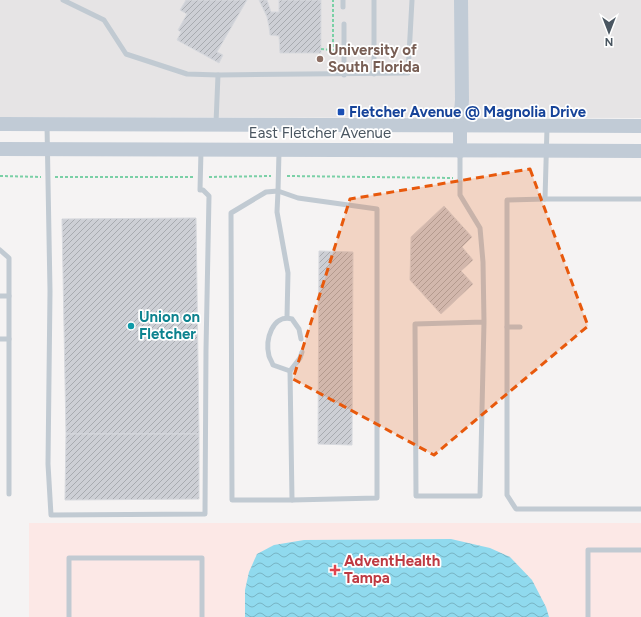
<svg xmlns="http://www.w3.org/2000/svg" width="641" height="617" viewBox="0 0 641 617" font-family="Figtree,sans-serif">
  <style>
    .education { fill: #e6e4e5 }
    .medical { fill: #fce8e6 }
    .water { fill: url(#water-waves) }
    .building { fill: url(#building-hatch); stroke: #d7d9de }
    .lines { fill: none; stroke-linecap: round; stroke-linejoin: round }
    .path { stroke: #7ad0a6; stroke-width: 2; stroke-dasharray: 3 2; stroke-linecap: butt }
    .lane { stroke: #c1cad2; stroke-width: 5 }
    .secondary { stroke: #c1cbd6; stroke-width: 14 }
    .marked { fill: #e8590c; fill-opacity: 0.2; stroke: #e8590c; stroke-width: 3; stroke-dasharray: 8 5; stroke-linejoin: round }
    .education-dot { fill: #8d6e63; stroke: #fff; stroke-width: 1.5 }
    .transit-dot { fill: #1a4fb4; stroke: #fff; stroke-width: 1.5 }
    .culture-dot { fill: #0f9aa8; stroke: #fff; stroke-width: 1.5 }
    .health-dot { fill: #e0444e; stroke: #fff; stroke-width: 1.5 }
    .labels { text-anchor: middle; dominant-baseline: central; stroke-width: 3.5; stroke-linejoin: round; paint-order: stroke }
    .education-label { font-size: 15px; font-weight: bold; fill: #785e54; stroke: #fff; text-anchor: start }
    .transit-label { font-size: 15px; font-weight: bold; fill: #164399; stroke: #fff; text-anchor: start }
    .street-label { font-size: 15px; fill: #4a5661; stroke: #fff }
    .culture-label { font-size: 15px; font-weight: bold; fill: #0d838f; stroke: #fff; text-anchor: start }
    .health-label { font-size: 15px; font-weight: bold; fill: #be3a42; stroke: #fff; text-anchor: start }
  </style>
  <defs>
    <pattern id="water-waves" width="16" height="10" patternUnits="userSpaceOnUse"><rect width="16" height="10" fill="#90daee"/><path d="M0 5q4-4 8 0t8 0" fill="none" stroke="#78b4c4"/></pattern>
    <pattern id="building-hatch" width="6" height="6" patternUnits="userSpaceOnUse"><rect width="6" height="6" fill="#cdcfd5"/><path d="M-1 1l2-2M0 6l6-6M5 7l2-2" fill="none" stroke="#a8abb0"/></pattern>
  </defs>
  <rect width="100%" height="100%" fill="#f5f3f3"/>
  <path class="education" d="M0,0h641v118l-641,-1z"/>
  <rect class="medical" x="29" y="523" width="612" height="94"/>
  <path class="water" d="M451,539l39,9 20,9 22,23 14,27 3,10h-304v-27l4,-18 8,-18 17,-9 30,-5z"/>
  <g class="building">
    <path d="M186,0h61l-30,52 6,3 -4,8 -42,-23 4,-8 -3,-2 9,-16 -7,-4z"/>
    <path d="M259,0h8l4,12h8v-12h42v53h-41l-1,-17 -9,-1 -1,-8 -2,-10z"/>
    <path d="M444,206l28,31 -10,10 11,13 -12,11 12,13 -32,30 -31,-34 1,-43z"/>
    <path d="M196,218l3,216h-133l-4,-215z"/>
    <path d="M319,251l34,1 -1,193 -34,-1z"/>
    <path d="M66,434h133v65l-134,1z"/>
  </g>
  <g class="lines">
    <g class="path">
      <path d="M321,49l12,1v-50"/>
      <path d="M0,176l41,1"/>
      <path d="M287,176l166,2"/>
      <path d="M55,177h138"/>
      <path d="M209,177l62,-1"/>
    </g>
    <g class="lane">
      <path d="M63,0l41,20 22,34 61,20 31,1 190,-2 4,-73"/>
      <path d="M343,0v7"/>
      <path d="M374,0v74"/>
      <path d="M344,24v51"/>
      <path d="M216,123l2,-48"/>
      <path d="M47,125l3,166 -2,173 3,51 154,-1 1,-164 3,-154 -6,-6h-3l1,-39"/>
      <path d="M279,152l-1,39 20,7 79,11v289l-85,2 -2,-129 10,-13 2,-6"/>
      <path d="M460,152v43l20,33 3,34 1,60 -4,174h-64l-1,-172 69,-2"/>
      <path d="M545,199l2,-71"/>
      <path d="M641,199h-96l-38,1v295l9,14h125"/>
      <path d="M0,250l9,8v236"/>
      <path d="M0,296h9"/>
      <path d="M287,317l1,-44 -11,-61 1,-21 -12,1 -35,21 1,287h60"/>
      <path d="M507,327h13"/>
      <path d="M0,339h9"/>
      <path d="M290,371l-17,-6c-1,-3 -3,-6 -4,-9 -4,-16 3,-42 23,-37l7,10 2,10"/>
      <path d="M69,617v-59h133v59"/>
      <path d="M588,617v-67h53"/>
    </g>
    <g class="secondary">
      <path d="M0,124l641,2"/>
      <path d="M0,149l641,2"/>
      <path d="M460,151v-27l2,-24 -1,-100"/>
    </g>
  </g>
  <path class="marked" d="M530,169l58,157 -154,129 -141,-76 57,-180z"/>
  <circle class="education-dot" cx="320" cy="59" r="4"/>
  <rect class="transit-dot" x="337" y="108" width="8" height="8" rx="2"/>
  <circle class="culture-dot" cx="131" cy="326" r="4"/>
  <path class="health-dot" d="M333 564h4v4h4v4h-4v4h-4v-4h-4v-4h4z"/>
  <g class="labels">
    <g class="education-label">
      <text x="328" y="50">University of<tspan x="328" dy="17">South Florida</tspan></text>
    </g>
    <g class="transit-label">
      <text x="349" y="112">Fletcher Avenue @ Magnolia Drive</text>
    </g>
    <g class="street-label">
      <text x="320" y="133">East Fletcher Avenue</text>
    </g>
    <g class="culture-label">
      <text x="139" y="317">Union on<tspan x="139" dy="17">Fletcher</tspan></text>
    </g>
    <g class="health-label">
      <text x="344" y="561">AdventHealth<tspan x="344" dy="17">Tampa</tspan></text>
    </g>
  </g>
  <g transform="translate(609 32) rotate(180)" stroke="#ffffff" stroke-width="3" paint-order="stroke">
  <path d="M0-3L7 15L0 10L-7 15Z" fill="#4a5661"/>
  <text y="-6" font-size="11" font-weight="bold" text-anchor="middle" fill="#4a5661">N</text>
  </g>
</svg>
